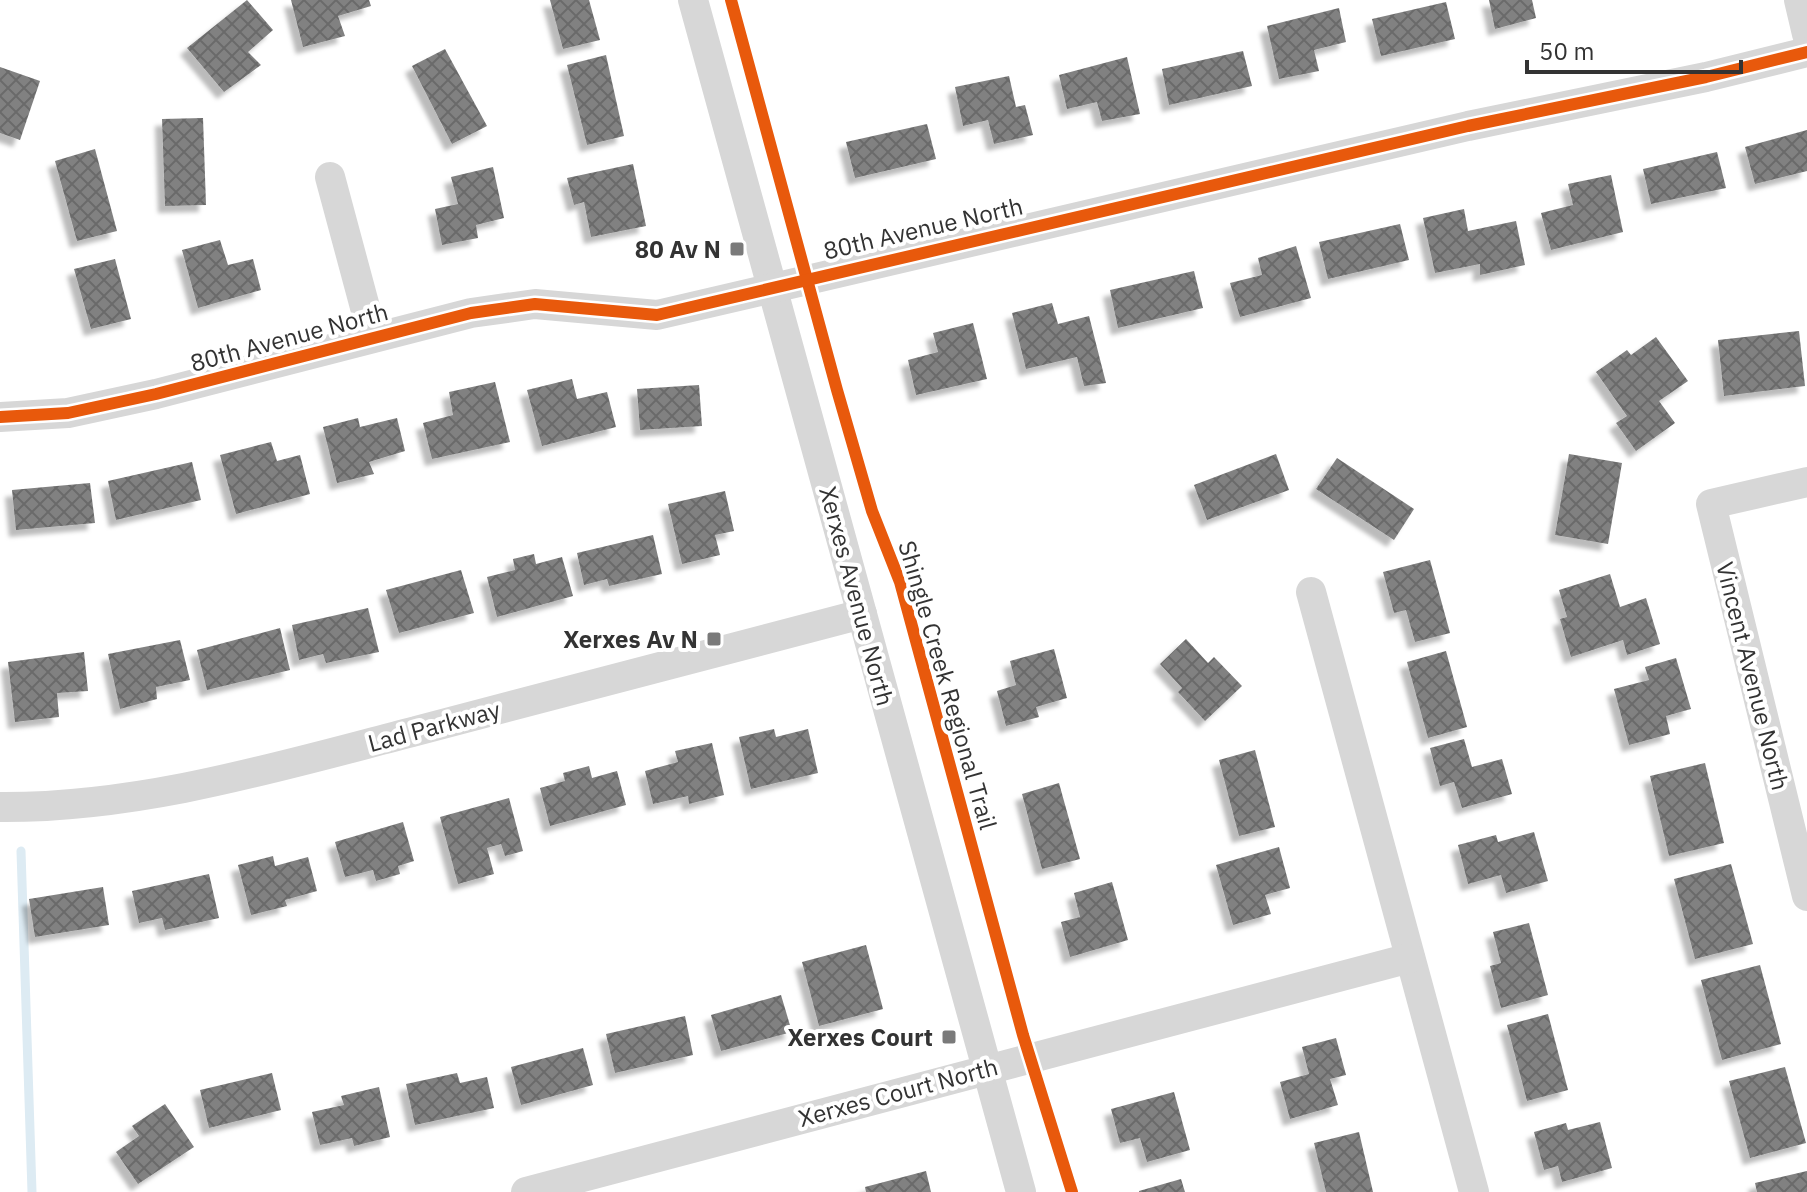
<svg xmlns="http://www.w3.org/2000/svg" width="1807" height="1192" viewBox="0 0 1807 1192" font-family="'IBM Plex Sans',sans-serif">
  <style>
    .lines { fill: none; stroke-linecap: round; stroke-linejoin: round }
    .stream { stroke: #ddebf3; stroke-width: 9 }
    .building { fill: url(#building-cross-hatch); filter: url(#shadow) }
    .minor { stroke: #d7d7d7; stroke-width: 30 }
    .cycleway-casing { stroke: #fff; stroke-width: 17 }
    .cycleway { stroke: #e8590c; stroke-width: 12 }
    .poi-dot { fill: #7a7a7a; stroke: #fff; stroke-width: 3 }
    .labels { text-anchor: middle; dominant-baseline: central; stroke-width: 8; stroke-linejoin: round; paint-order: stroke }
    .street-label { font-size: 24px; fill: #333; stroke: #fff }
    .poi-label { font-size: 24px; font-weight: bold; fill: #333; stroke: #fff; text-anchor: end }
  </style>
  <defs>
    <pattern id="building-cross-hatch" width="8" height="8" patternUnits="userSpaceOnUse" patternTransform="scale(2)"><rect width="8" height="8" fill="#818181"/><path d="M0 0l8 8M0 8l8-8" fill="none" stroke="#6a6a6a"/></pattern>
    <filter id="shadow"><feDropShadow dx="-7" dy="7" stdDeviation="2" flood-color="#0004"/></filter>
  </defs>
  <rect width="100%" height="100%" fill="#fff"/>
  <g class="lines">
    <path class="stream" d="M21,851l11,341"/>
  </g>
  <g class="building">
    <path d="M247,0l26,30 -25,22 13,13 -37,27 -37,-44z"/>
    <path d="M291,0h78l2,6 -33,10 7,20 -42,11z"/>
    <path d="M550,0h39l11,40 -37,9z"/>
    <path d="M1489,0h43l4,18 -41,11z"/>
    <path d="M1446,2l9,37 -74,17 -9,-37z"/>
    <path d="M1339,8l7,34 -32,8 5,21 -40,8 -12,-53z"/>
    <path d="M445,49l42,77 -35,18 -40,-78z"/>
    <path d="M1243,51l9,35 -83,19 -7,-36z"/>
    <path d="M606,55l18,81 -37,9 -20,-80z"/>
    <path d="M1127,57l13,57 -38,7 -5,-19 -30,7 -8,-34z"/>
    <path d="M0,67l40,14 -20,59 -20,-7z"/>
    <path d="M1009,76l7,31 9,-2 8,30 -39,9 -6,-24 -25,6 -8,-39z"/>
    <path d="M203,118l3,87 -41,1 -3,-87z"/>
    <path d="M927,124l9,35 -81,19 -9,-36z"/>
    <path d="M1807,130v41l-52,13 -10,-37z"/>
    <path d="M95,149l22,82 -40,10 -22,-80z"/>
    <path d="M1717,152l9,36 -75,16 -8,-35z"/>
    <path d="M633,164l13,62 -55,11 -7,-35 -10,3 -7,-27z"/>
    <path d="M493,167l11,51 -28,7 2,13 -36,7 -7,-36 23,-5 -7,-27z"/>
    <path d="M1611,175l12,57 -72,18 -10,-37 32,-8 -5,-21z"/>
    <path d="M1464,209l4,22 48,-10 9,44 -45,10v-11l-45,9 -12,-55z"/>
    <path d="M1400,224l9,36 -81,19 -9,-37z"/>
    <path d="M220,240l8,25 25,-6 8,31 -63,18 -16,-58z"/>
    <path d="M1296,246l15,52 -71,19 -10,-34 32,-8 -4,-17z"/>
    <path d="M115,259l16,60 -40,10 -17,-60z"/>
    <path d="M1194,271l9,37 -85,20 -8,-38z"/>
    <path d="M1052,303l6,21 31,-8 17,67 -22,3 -7,-29 -51,12 -14,-56z"/>
    <path d="M973,323l14,56 -71,16 -8,-35 30,-8 -5,-19z"/>
    <path d="M1799,331l6,55 -81,10 -6,-56z"/>
    <path d="M1656,337l32,44 -29,20 16,22 -39,28 -20,-28 11,-7 -31,-44 31,-22 4,5z"/>
    <path d="M572,379l5,20 30,-7 9,35 -74,19 -15,-56z"/>
    <path d="M495,382l15,60 -78,17 -9,-36 30,-8 -4,-23z"/>
    <path d="M699,385l3,41 -62,4 -3,-41z"/>
    <path d="M358,418l2,9 37,-9 8,33 -36,11 5,12 -37,9 -14,-56z"/>
    <path d="M271,442l6,19 23,-6 10,39 -74,20 -16,-59z"/>
    <path d="M1276,454l13,36 -82,30 -13,-35z"/>
    <path d="M1569,454l53,9 -14,81 -53,-9z"/>
    <path d="M1337,458l77,51 -20,31 -78,-51z"/>
    <path d="M192,462l9,38 -85,20 -8,-39z"/>
    <path d="M90,483l5,40 -79,7 -4,-40z"/>
    <path d="M725,491l9,40 -19,4 5,20 -38,9 -14,-60z"/>
    <path d="M653,535l9,39 -53,12 -2,-7 -23,6 -7,-32z"/>
    <path d="M534,554l2,10 26,-7 11,39 -76,21 -10,-40 28,-7 -2,-11z"/>
    <path d="M1430,560l20,73 -35,9 -9,-32 -12,3 -11,-41z"/>
    <path d="M461,570l13,43 -75,20 -13,-43z"/>
    <path d="M1610,574l10,33 26,-9 14,46 -33,11 -4,-15 -52,17 -11,-38 7,-2 -8,-27z"/>
    <path d="M368,608l11,44 -53,11 -3,-9 -24,6 -7,-35z"/>
    <path d="M280,628l10,42 -83,20 -10,-40z"/>
    <path d="M1186,639l22,24 6,-6 28,29 -37,35 -27,-29 4,-4 -22,-24z"/>
    <path d="M180,640l10,40 -34,7 1,12 -37,10 -12,-55z"/>
    <path d="M1054,649l13,49 -31,9 3,10 -33,9 -9,-35 19,-6 -6,-24z"/>
    <path d="M1446,651l21,76 -39,11 -21,-76z"/>
    <path d="M84,652l4,39 -31,2 2,24 -44,5 -7,-60z"/>
    <path d="M1676,658l15,51 -25,7 4,18 -41,11 -15,-56 35,-9 -4,-13z"/>
    <path d="M774,729l2,8 32,-8 10,44 -67,16 -12,-52z"/>
    <path d="M1464,739l8,28 30,-8 10,35 -50,14 -8,-26 -14,4 -10,-38z"/>
    <path d="M712,743l12,52 -35,9 -1,-8 -35,8 -8,-33 33,-9 -3,-11z"/>
    <path d="M1255,750l20,77 -36,9 -20,-76z"/>
    <path d="M1705,763l19,80 -55,13 -19,-80z"/>
    <path d="M589,766l3,12 25,-7 9,34 -76,21 -10,-38 25,-7 -2,-8z"/>
    <path d="M1059,783l21,76 -38,10 -20,-75z"/>
    <path d="M509,798l14,53 -18,5 -4,-12 -14,4 7,26 -36,10 -18,-67z"/>
    <path d="M403,822l11,39 -16,5 2,8 -24,7 -3,-11 -28,7 -10,-35z"/>
    <path d="M1534,832l14,49 -42,12 -5,-18 -33,9 -10,-39 38,-10 2,7z"/>
    <path d="M1279,847l11,41 -25,7 6,19 -38,11 -17,-60z"/>
    <path d="M273,856l2,10 33,-9 9,34 -32,9 2,6 -36,9 -13,-50z"/>
    <path d="M1731,864l22,80 -58,15 -21,-80z"/>
    <path d="M209,874l10,44 -54,12 -3,-12 -23,5 -7,-32z"/>
    <path d="M1112,882l16,58 -58,17 -9,-35 19,-5 -6,-24z"/>
    <path d="M103,887l6,38 -74,12 -6,-38z"/>
    <path d="M1529,923l19,72 -47,13 -11,-42 11,-3 -8,-31z"/>
    <path d="M866,945l17,64 -64,17 -17,-64z"/>
    <path d="M1760,965l21,79 -59,16 -21,-80z"/>
    <path d="M781,995l11,37 -71,19 -10,-36z"/>
    <path d="M1548,1014l20,76 -41,11 -20,-76z"/>
    <path d="M685,1016l8,39 -78,18 -9,-39z"/>
    <path d="M1336,1038l10,37 -16,4 8,26 -48,14 -10,-37 29,-8 -7,-27z"/>
    <path d="M583,1048l10,37 -72,20 -10,-38z"/>
    <path d="M1785,1067l21,76 -56,15 -21,-77z"/>
    <path d="M272,1073l9,37 -72,18 -9,-38z"/>
    <path d="M457,1073l3,10 27,-6 7,31 -79,17 -9,-41z"/>
    <path d="M379,1087l11,50 -36,9 -2,-8 -32,7 -8,-33 32,-7 -3,-9z"/>
    <path d="M1174,1092l16,58 -43,12 -7,-24 -20,5 -9,-34z"/>
    <path d="M165,1104l29,43 -56,37 -22,-32 23,-16 -7,-10z"/>
    <path d="M1600,1122l12,46 -50,14 -4,-16 -14,4 -10,-38 32,-9 2,7z"/>
    <path d="M1359,1132l14,60h-47l-12,-49z"/>
    <path d="M926,1171l5,21h-65l-1,-5z"/>
    <path d="M1807,1171v21h-50l-2,-9z"/>
    <path d="M1181,1179l4,13h-46v-1z"/>
  </g>
  <g class="lines">
    <g class="minor">
      <path d="M693,0l328,1192"/>
      <path d="M1799,0l8,34"/>
      <path d="M330,177l43,160"/>
      <path d="M0,417l68,-4 88,-19 315,-81 64,-9 122,11 811,-189 238,-49 101,-25"/>
      <path d="M1807,482l-96,22 96,392"/>
      <path d="M1311,592l163,600"/>
      <path d="M0,807c142,1 280,-41 416,-76 149,-39 298,-78 446,-117"/>
      <path d="M526,1192l884,-234"/>
    </g>
    <g class="cycleway-casing">
      <g id="cycleway">
        <path d="M731,0l106,390 35,121 28,71 123,453 49,157"/>
        <path d="M0,417l68,-4 88,-19 315,-81 64,-9 122,11 811,-189 238,-49 101,-25"/>
      </g>
    </g>
    <use href="#cycleway" class="cycleway"/>
  </g>
  <g class="poi-dot">
    <rect x="729" y="241" width="16" height="16" rx="4"/>
    <rect x="706" y="631" width="16" height="16" rx="4"/>
    <rect x="941" y="1029" width="16" height="16" rx="4"/>
  </g>
  <g class="labels">
    <g class="street-label">
      <text transform="translate(923 228) rotate(-13)">80th Avenue North</text>
      <text transform="translate(289 337) rotate(-15)">80th Avenue North</text>
      <text transform="translate(857 596) rotate(75)">Xerxes Avenue North</text>
      <text transform="translate(1753 676) rotate(76)">Vincent Avenue North</text>
      <text transform="translate(948 685) rotate(74)">Shingle Creek Regional Trail</text>
      <text transform="translate(434 726) rotate(-15)">Lad Parkway</text>
      <text transform="translate(898 1092) rotate(-15)">Xerxes Court North</text>
    </g>
    <g class="poi-label">
      <text x="721" y="249">80 Av N</text>
      <text x="698" y="639">Xerxes Av N</text>
      <text x="933" y="1037">Xerxes Court</text>
    </g>
  </g>
  <path d="M1527 60v12h214v-12" fill="none" stroke="#333333" stroke-width="4"/>
  <text x="1539" y="60" font-size="24" fill="#333333" stroke="#ffffff" stroke-width="6" paint-order="stroke">50 m</text>
</svg>
